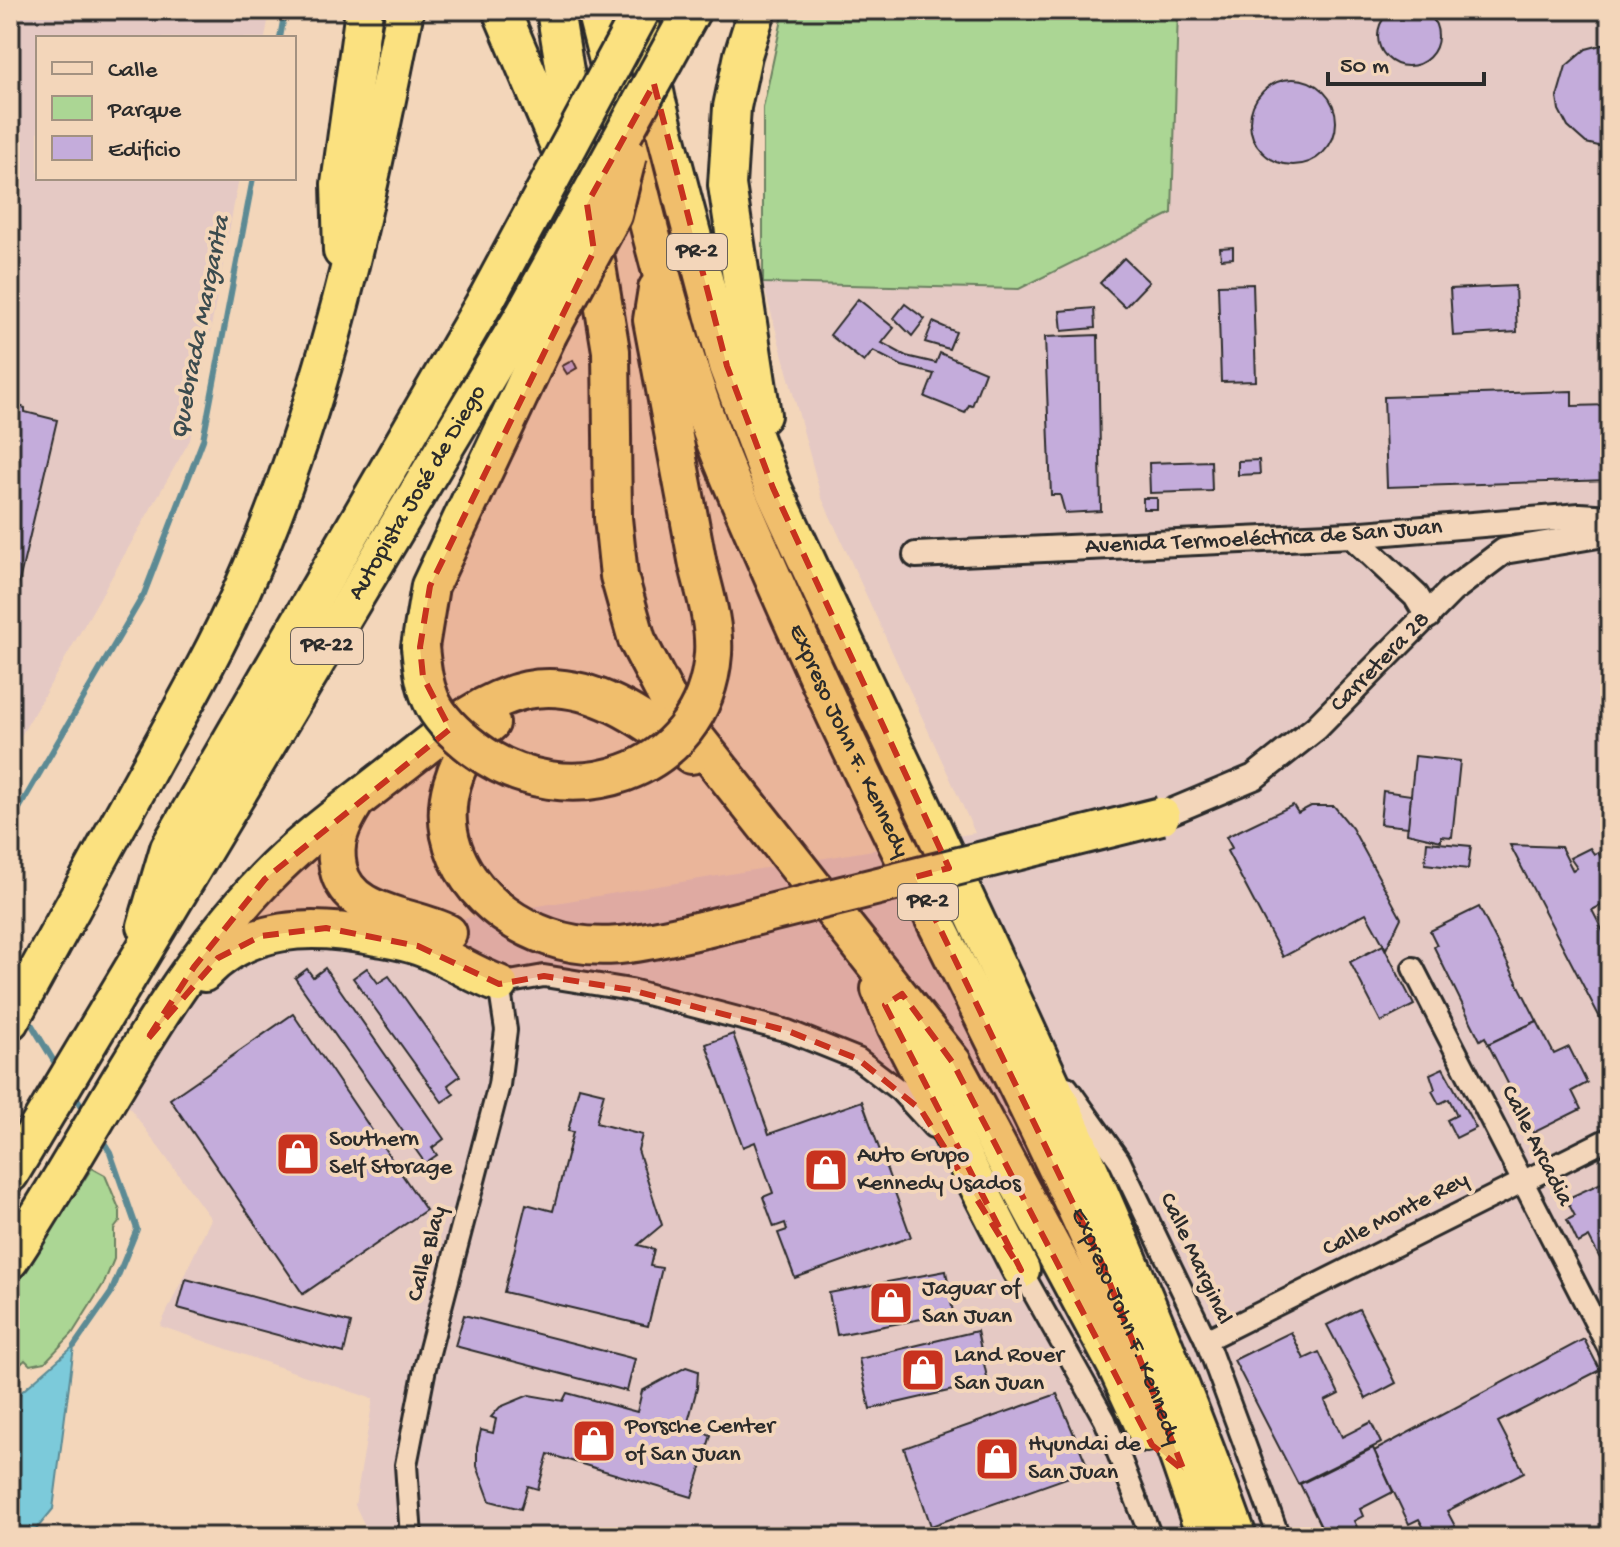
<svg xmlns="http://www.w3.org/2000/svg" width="1620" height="1547" viewBox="0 0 1620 1547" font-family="'Gochi Hand',sans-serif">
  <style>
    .built { fill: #e5c9c4 }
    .green { fill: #abd694; stroke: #6b8060; stroke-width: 2 }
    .water { fill: #7ccada; stroke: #5c8a94; stroke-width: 2 }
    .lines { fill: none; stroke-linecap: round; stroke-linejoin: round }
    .stream { stroke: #5c8a94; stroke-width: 6 }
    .building { fill: #c4acdb; stroke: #2b2b2b; stroke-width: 2 }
    .minor-casing { stroke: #2b2b2b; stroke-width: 26 }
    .tertiary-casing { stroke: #2b2b2b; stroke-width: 30 }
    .motorway-casing { stroke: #2b2b2b; stroke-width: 42 }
    .minor { stroke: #f3d6ba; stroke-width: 20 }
    .tertiary { stroke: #f3d6ba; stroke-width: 24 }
    .motorway { stroke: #fbe180; stroke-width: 36 }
    .motorway-bridge-casing { stroke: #2b2b2b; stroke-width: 42; stroke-linecap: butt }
    .motorway-bridge { stroke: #fbe180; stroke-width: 36 }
    .marked { fill: #c8321e; fill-opacity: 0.2; stroke: #c8321e; stroke-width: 6; stroke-dasharray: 16 10; stroke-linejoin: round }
    .labels { text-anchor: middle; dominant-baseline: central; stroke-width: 8; stroke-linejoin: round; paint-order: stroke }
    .shield { fill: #f3d6ba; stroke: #675e56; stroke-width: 2 }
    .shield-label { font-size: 22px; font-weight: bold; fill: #2b2b2b }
    .street-label { font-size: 24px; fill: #2b2b2b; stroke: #f3d6ba }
    .poi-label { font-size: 24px; fill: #2b2b2b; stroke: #f3d6ba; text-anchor: start }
    .water-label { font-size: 26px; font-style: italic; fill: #3b4b4e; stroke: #f3d6ba }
  </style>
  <rect width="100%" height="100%" fill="#f3d6ba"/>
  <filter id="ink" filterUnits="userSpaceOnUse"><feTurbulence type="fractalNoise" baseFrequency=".0125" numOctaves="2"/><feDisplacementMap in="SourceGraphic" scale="16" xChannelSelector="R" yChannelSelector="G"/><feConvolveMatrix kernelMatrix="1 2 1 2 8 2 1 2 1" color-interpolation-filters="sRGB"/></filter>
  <g filter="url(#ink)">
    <g class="built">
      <path d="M10,10h260l-5,28h-227v140h201l-49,262 -180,315z"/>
      <path d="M1178,10h432v1527h-1240l-15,-32 18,-106 -213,-73 51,-107 -95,-130 91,-106 62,-32 706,-118 -154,-337 -58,-213 256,6 152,-76z"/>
    </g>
    <g class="green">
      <path d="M784,10h394l-6,203 -153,76 -256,-6v-175z"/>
      <path d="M92,1168l13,7 15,36v10l-6,8v30l-10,24 -32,51 -27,28 -15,3 -5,-5 -15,14v-81z"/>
    </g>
    <path class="water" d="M74,1346l-21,163 -23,28h-20v-135z"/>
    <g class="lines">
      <g class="stream">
        <path d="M280,38l5,-28"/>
        <path d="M10,824l134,-230 59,-154 50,-262"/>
        <path d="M27,1017l31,51"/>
        <path d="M73,1092l13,21"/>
        <path d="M74,1346l37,-53 26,-64 -27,-77 -10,-16"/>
      </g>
    </g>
    <g class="building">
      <circle cx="1408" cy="36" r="30"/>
      <path d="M1601,45h9v102l-3,1 -21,-5 -18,-16 -9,-17 -2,-13 9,-31 20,-17z"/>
      <circle cx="1293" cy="122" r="43"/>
      <path d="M1233,247v11l-12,1 -1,-11z"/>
      <path d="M1124,258l25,24 -24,25 -25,-24z"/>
      <path d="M1253,284l3,97 -35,1 -3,-97z"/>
      <path d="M1515,286l2,46 -64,4 -3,-47z"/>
      <path d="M858,299l36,29 -12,15 24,13 30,7 4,-10 45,19 -13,34 -3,-1 -4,8 -40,-16 9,-23 -32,-8 -29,-15 -9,11 -34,-27z"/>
      <path d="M905,304l20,15 -13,17 -18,-18z"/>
      <path d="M1094,308l1,20 -33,3 -2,-20z"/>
      <path d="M933,322l23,10 -7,17 -24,-7z"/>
      <path d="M1098,335l3,176 -36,2 -5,-18h-9l-6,-158z"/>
      <path d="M573,360l4,8 -10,6 -5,-8z"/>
      <path d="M1572,391v15l38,-1v75l-223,7 -3,-90z"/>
      <path d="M10,403l15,5v4l32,8 -47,200z"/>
      <path d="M1259,460l1,14 -22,1v-14z"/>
      <path d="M1211,461l1,30 -62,2 -1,-30z"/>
      <rect x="1143" y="498" width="14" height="11"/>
      <path d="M1415,756l45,5 -8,76 -11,-1v5l-34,-8z"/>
      <path d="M1383,791l28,4 -3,32 -28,-3z"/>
      <path d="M1293,805l5,8 13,-7h23l18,22 49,90 -15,31 -20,-36 -83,44 -56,-106 5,-3 -6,-11z"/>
      <path d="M1427,842l44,4 -3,23 -43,-5z"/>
      <path d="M1510,845l51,2 12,24 4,-3 -7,-10 20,-10 4,6 4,-2 2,4 10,-5v50l-18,9 18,35v92z"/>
      <path d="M1479,907l58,114 -49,23 -3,-7 -5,3 -10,-20 -36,-73 3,-2 -7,-14z"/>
      <path d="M1383,945l31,60 -33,17 -31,-60z"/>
      <path d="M325,968l119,171 -12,9 5,7 -12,8 -130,-185 12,-9 6,8z"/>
      <path d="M367,968l11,15 11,-7 71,100 -12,9 6,9 -12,8 -89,-124z"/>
      <path d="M293,1014l133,196 -123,84 -133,-195z"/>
      <path d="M1537,1021l17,33 15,-7 18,36 -15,8 9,18 -48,24 -45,-89z"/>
      <path d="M733,1034l36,100 93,-33 49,136 -116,41 -17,-45 9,-3 -2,-7 -11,4 -11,-30 10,-4 -18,-51 -12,5 -37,-103z"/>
      <path d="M1443,1068l33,60 -20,10 -9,-18 10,-5 -8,-16 -10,5 -7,-13 3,-2 -5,-15z"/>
      <path d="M579,1087l25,6 -8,30 46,12 -4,15 24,75 -24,20 16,4 -4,17 12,2 -14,58 -144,-34 22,-88 27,7 20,-79 -5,-1z"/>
      <path d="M1610,1179v99l-21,-41 -11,6 -11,-23 8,-4 -9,-17z"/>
      <path d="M946,1271l7,42 -116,22 -8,-42z"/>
      <path d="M186,1279l165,44 -7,30 -166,-45z"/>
      <path d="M1359,1309l37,74 -30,16 -39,-74z"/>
      <path d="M464,1315l171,44 -8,32 -172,-45z"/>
      <path d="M977,1331l11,51 -118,27 -11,-50z"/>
      <path d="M1291,1332l13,27 15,-7 20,42 -14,7 17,36 29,-15 10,21 -83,41 -64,-124z"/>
      <path d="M1584,1339l16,31 -102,52 26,50 -77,39 8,15 -22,11h-4l-10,-18 -10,5 -35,-73z"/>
      <path d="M686,1367l12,4 -1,17 -10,38 24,9 -19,62 -144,-43 -10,35 -10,-3 -7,23 -31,-8 -13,-35v-19l4,-17 12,3 3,-14 -5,-2 9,-10 29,-12 34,6 4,-8 70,19 5,-21z"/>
      <path d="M1057,1394l32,76 -158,56 -27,-78z"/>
      <path d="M1373,1448l20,44 -33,17 3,7 -9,5 8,16h-36l-26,-53z"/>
    </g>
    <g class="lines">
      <g class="minor-casing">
        <g id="minor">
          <path d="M1413,968l197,383"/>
          <path d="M1067,1087l52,73 87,180 73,197"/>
          <path d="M1017,1263l88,157 46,117"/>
          <path d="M1206,1340l404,-202"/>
          <path d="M411,1537l-5,-72 19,-97 74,-283 7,-55 -7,-46 45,-8 87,14 157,41 70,28 42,32 33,36"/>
        </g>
      </g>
      <g class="tertiary-casing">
        <g id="tertiary">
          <path d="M1351,535l65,61 12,20"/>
          <path id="s1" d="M916,555l435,-20 229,-19 30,2"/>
          <path id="s2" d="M1161,816l93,-39 62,-49 135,-137 53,-40 106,-18"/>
        </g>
      </g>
      <g class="motorway-casing">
        <g id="motorway">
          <path d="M501,10l65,153"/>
          <path d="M555,10l56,341 2,167 6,58 18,64 36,69 280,354 163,303 31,67"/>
          <path id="s3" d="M595,10c41,156 72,320 135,469 43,99 86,198 133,295 120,252 259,495 342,763"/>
          <path d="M638,10l19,91 70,265 46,122c160,347 335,689 465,1049"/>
          <path d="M757,10l-14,45 -11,52 -5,78 35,230"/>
          <path d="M342,251l-2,-67 24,-174"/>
          <path d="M657,289l-5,31 46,245"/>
          <path d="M420,647l10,-61 118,-251"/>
          <path d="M491,723c-21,16 -32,37 -39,61 -20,70 33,131 97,153 52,19 104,3 156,-8"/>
          <path d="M354,804c-13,21 -21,38 -16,63 9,49 73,47 110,66"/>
          <path d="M146,926l23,-78 317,-548"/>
          <path d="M204,973c45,-48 107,-48 168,-37 15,3 33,5 48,11 28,10 51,27 79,37"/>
          <path d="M880,989l16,37 125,244"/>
          <path d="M10,1021c46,-83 92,-166 137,-249 33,-60 67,-119 95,-182 83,-185 124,-383 163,-580"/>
          <path id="s4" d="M10,1174l514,-859"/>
          <path d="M10,1260c82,-123 152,-274 255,-381 40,-42 88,-75 134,-112 38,-29 80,-67 128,-77 62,-12 119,30 164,65"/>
        </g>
      </g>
      <use href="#minor" class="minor"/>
      <use href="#tertiary" class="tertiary"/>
      <use href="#motorway" class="motorway"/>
      <g class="motorway-bridge-casing">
        <g id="motorway-bridge">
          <path d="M486,300l156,-290"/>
          <path d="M524,315l168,-305"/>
          <path d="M548,335l65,-120 15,-60"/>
          <path d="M420,647c2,18 3,35 11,53 8,19 27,36 44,49 90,68 229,27 238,-95 2,-30 -8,-60 -15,-89"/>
          <path d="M705,929l456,-113"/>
        </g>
      </g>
      <use href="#motorway-bridge" class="motorway-bridge"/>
    </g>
  </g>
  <path class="marked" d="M654,84l73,282 46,122 176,380 -34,9 186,384 83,210 -32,-26 -199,-382 -51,-69 -17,11 136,265 -100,-160 -63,-51 -70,-28 -157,-41 -87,-14 -45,8 -81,-38 -92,-18 -65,8 -43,22 -72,83 48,-74 71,-88 185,-150 -27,-52 -3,-30 10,-61 164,-335 -7,-47z"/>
  <defs>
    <g id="shop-square" transform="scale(2.3)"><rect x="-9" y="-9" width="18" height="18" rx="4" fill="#c8321e" stroke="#f3d6ba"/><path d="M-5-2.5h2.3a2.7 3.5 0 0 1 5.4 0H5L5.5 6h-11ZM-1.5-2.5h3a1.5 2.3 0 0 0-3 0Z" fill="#fff"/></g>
  </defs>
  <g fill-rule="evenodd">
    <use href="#shop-square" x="298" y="1154"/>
    <use href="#shop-square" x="826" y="1170"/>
    <use href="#shop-square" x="891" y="1303"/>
    <use href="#shop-square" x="923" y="1370"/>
    <use href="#shop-square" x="594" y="1441"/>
    <use href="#shop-square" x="997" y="1459"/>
  </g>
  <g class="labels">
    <g class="shield">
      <rect x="667" y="234" width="60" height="36" rx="6"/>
      <rect x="291" y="628" width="72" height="36" rx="6"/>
      <rect x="898" y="884" width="60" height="36" rx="6"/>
    </g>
    <g class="shield-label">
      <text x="697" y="252">PR-2</text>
      <text x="327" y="646">PR-22</text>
      <text x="928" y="902">PR-2</text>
    </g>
    <g class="street-label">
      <text stroke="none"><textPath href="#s4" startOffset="794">Autopista José de Diego</textPath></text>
      <text stroke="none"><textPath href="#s1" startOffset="348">Avenida Termoeléctrica de San Juan</textPath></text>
      <text stroke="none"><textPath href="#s2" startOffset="272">Carretera 28</textPath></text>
      <text stroke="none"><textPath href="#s3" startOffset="776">Expreso John F. Kennedy</textPath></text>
      <text transform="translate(1536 1146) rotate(63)">Calle Arcadia</text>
      <text transform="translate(1396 1215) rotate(-27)">Calle Monte Rey</text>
      <text transform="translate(428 1254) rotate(-75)">Calle Blay</text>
      <text transform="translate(1195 1259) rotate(65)">Calle Marginal</text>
      <text stroke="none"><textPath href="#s3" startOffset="1424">Expreso John F. Kennedy</textPath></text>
    </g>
    <g class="poi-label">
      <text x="329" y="1140">Southern<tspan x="329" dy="28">Self Storage</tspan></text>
      <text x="857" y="1156">Auto Grupo<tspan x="857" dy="28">Kennedy Usados</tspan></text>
      <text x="922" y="1289">Jaguar of<tspan x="922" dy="28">San Juan</tspan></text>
      <text x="954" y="1356">Land Rover<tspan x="954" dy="28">San Juan</tspan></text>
      <text x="625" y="1427">Porsche Center<tspan x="625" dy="28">of San Juan</tspan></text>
      <text x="1028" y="1445">Hyundai de<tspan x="1028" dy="28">San Juan</tspan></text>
    </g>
    <g class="water-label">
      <text transform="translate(202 328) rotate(-79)">Quebrada Margarita</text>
    </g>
  </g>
  <rect width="1620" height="1547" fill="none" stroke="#f3d6ba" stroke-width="40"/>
  <rect x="20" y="20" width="1580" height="1507" fill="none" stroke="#2b2b2b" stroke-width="3" filter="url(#ink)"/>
  <rect x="36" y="36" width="260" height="144" fill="#f3d6ba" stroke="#a39281" stroke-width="2"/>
  <rect x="52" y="62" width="40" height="12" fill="#f3d6ba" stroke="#a39281" stroke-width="2"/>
  <text x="108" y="76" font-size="24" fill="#2b2b2b">Calle</text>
  <rect x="52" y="96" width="40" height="24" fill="#abd694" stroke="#a39281" stroke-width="2"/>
  <text x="108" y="116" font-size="24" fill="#2b2b2b">Parque</text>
  <rect x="52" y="136" width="40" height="24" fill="#c4acdb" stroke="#a39281" stroke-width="2"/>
  <text x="108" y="156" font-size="24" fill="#2b2b2b">Edificio</text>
  <path d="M1328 72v12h156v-12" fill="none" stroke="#2b2b2b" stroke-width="4"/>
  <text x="1340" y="72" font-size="24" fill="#2b2b2b" stroke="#f3d6ba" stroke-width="6" paint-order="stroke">50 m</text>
</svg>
